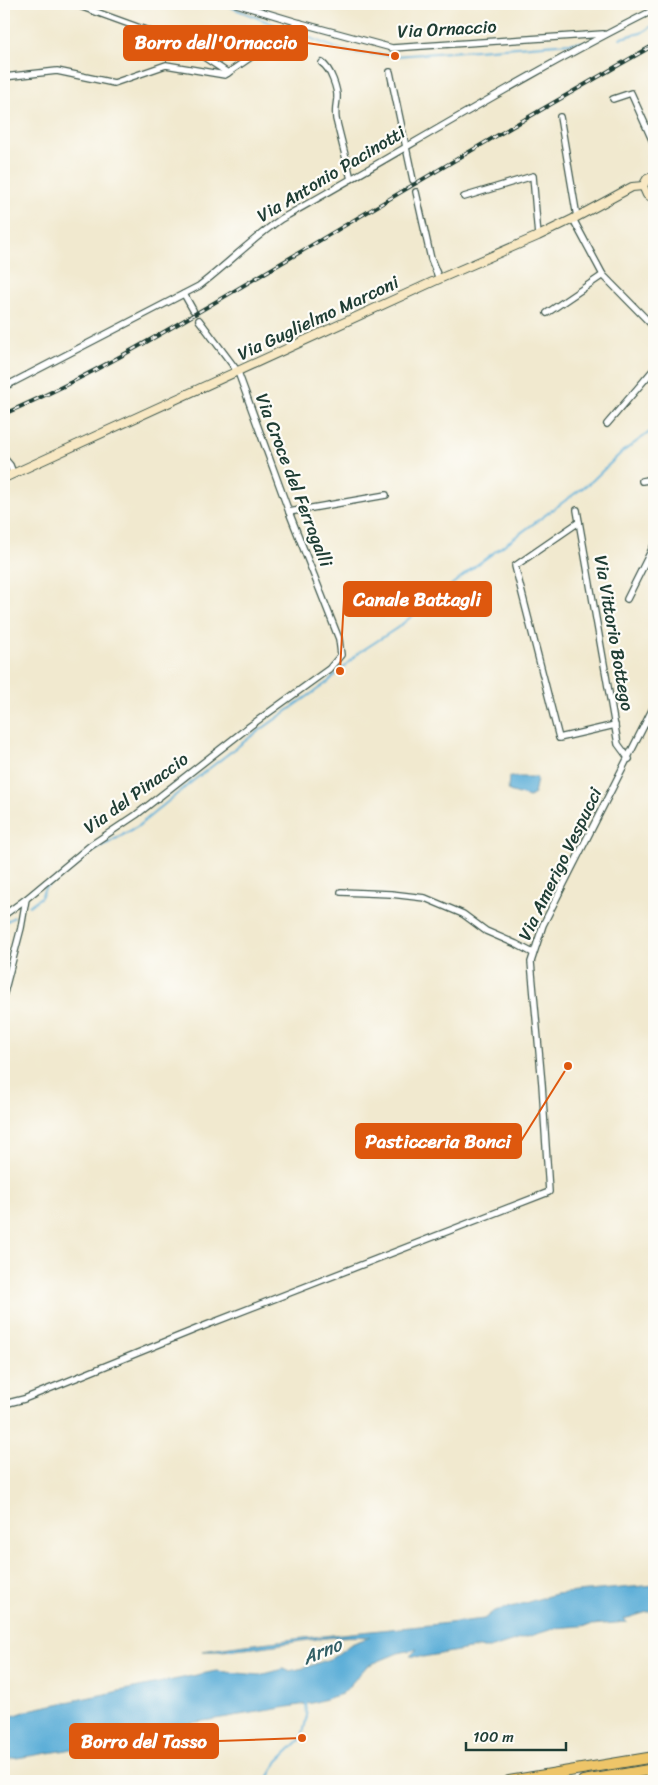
<svg xmlns="http://www.w3.org/2000/svg" width="658" height="1785" viewBox="0 0 658 1785" font-family="Sriracha,sans-serif">
  <style>
    .water { fill: #5dafd8; stroke: #3e7686 }
    .lines { fill: none; stroke-linecap: round; stroke-linejoin: round }
    .stream { stroke: #5dafd8; stroke-width: 2 }
    .street-tunnel { stroke: #c7c7b0; stroke-width: 5.5; stroke-dasharray: 5.5 3; stroke-linecap: butt }
    .street-casing { stroke: #3e574b; stroke-width: 8 }
    .secondary-casing { stroke: #3e574b; stroke-width: 10 }
    .highway-casing { stroke: #3e574b; stroke-width: 12 }
    .street { stroke: #fff; stroke-width: 5.5 }
    .secondary { stroke: #f8e8c3; stroke-width: 8 }
    .highway { stroke: #eec569; stroke-width: 10 }
    .rail-casing { stroke: #1f3d34; stroke-width: 4 }
    .rail { stroke: #fdfcf7; stroke-width: 2; stroke-dasharray: 5.5; stroke-linecap: butt }
    .labels { text-anchor: middle; dominant-baseline: central; stroke-width: 4.5; stroke-linejoin: round; paint-order: stroke }
    .street-label { font-size: 18px; fill: #1f3d34; stroke: #fdfcf7 }
    .water-label { font-size: 19px; font-style: italic; fill: #325f65; stroke: #fdfcf7 }
    .leader { fill: none; stroke: #de580e; stroke-width: 2 }
    .callout-dot { fill: #de580e; stroke: #fdfcf7; stroke-width: 2 }
    .callout { fill: #de580e; stroke: #de580e; stroke-width: 2 }
    .callout-label { font-size: 19px; text-anchor: middle; font-weight: bold; fill: #fff }
  </style>
  <rect width="100%" height="100%" fill="#fdfcf7"/>
  <filter id="ink" filterUnits="userSpaceOnUse"><feTurbulence type="fractalNoise" baseFrequency=".02" numOctaves="2"/><feDisplacementMap in="SourceGraphic" scale="10" xChannelSelector="R" yChannelSelector="G"/><feConvolveMatrix kernelMatrix="1 2 1 2 8 2 1 2 1" color-interpolation-filters="sRGB"/></filter>
  <filter id="wash" filterUnits="userSpaceOnUse"><feTurbulence type="fractalNoise" baseFrequency=".0096" numOctaves="4" result="noise"/><feDisplacementMap in="SourceGraphic" scale="20" xChannelSelector="R" yChannelSelector="G"/><feGaussianBlur stdDeviation="1.12" result="paint"/><feColorMatrix in="noise" values="0 0 0 0 0 0 0 0 0 0 0 0 0 0 0 0 0 1.4 0 .05"/><feComposite in="paint" operator="in"/></filter>
  <g filter="url(#wash)">
    <rect width="100%" height="100%" fill="#f1e9cf"/>
    <g class="water">
      <path d="M511,777h25l1,2 -3,15 -5,3 -20,-6 -1,-3 1,-10z"/>
      <path d="M654,1585v25l-30,9 3,3 -71,6 -64,20h-17l-52,9 -13,-1 7,-7 -19,4 -31,13 -25,28 -30,9 -139,23 -106,24 -63,10v-41l29,-10 183,-38 43,4 24,-6 6,2 15,-3 28,-10 19,-14 19,-7c-55,-4 -112,16 -168,14 94,-14 188,-21 282,-32l10,-8 21,-5 40,-12z"/>
    </g>
    <g class="lines">
      <g class="stream">
        <path d="M223,4l65,26"/>
        <path d="M293,31c15,6 36,15 52,20 16,4 34,2 50,5l189,-14"/>
        <path d="M620,38l21,-5 13,-8"/>
        <path d="M29,906l12,-9 4,-9 45,-35 47,-26 57,-47 55,-42 79,-56 29,-28 40,-26 77,-61 118,-86 29,-28 33,-24"/>
        <path d="M4,923l10,-6"/>
        <path d="M268,1781v-3l10,-17 24,-23 5,-22 -1,-14"/>
      </g>
    </g>
  </g>
  <g filter="url(#ink)">
    <g class="lines">
      <g class="street-tunnel">
        <path d="M413,180l3,12"/>
        <path d="M193,310l6,10"/>
      </g>
      <g class="street-casing">
        <g id="street">
          <path d="M74,4l102,37 25,14 27,18"/>
          <path d="M237,4l63,19 92,25 211,-14"/>
          <path d="M322,63c8,5 16,26 15,36 -1,7 -2,12 -1,20l15,60"/>
          <path d="M390,72l23,108"/>
          <path d="M4,77l53,-6 57,12 52,-18 59,10 75,-52"/>
          <path d="M613,99l18,-6 23,51"/>
          <path d="M560,117l17,100"/>
          <path d="M416,192l15,67 8,20"/>
          <path d="M464,197l69,-21 5,60"/>
          <path d="M573,219l30,56 51,52"/>
          <path d="M184,294l9,16"/>
          <path d="M547,313l56,-38"/>
          <path d="M4,387l195,-101c29,-22 53,-47 82,-67 125,-70 246,-146 373,-209"/>
          <path d="M607,424l47,-55"/>
          <path d="M4,458l6,7 3,8"/>
          <path d="M642,481l12,-2"/>
          <path d="M577,510l41,234 11,15"/>
          <path d="M289,512l97,-17"/>
          <path d="M579,522l-64,44 44,172 56,-13"/>
          <path d="M627,599l27,-54"/>
          <path d="M341,892l50,2 34,4 38,16 23,17 30,13 17,9"/>
          <path d="M4,915l22,-16"/>
          <path d="M4,993l17,-65 5,-29 65,-54 45,-30 114,-89 79,-57 12,-14 -2,-16 -50,-127 -51,-140 -39,-52"/>
          <path d="M4,1404l20,-5 175,-71 350,-136 -7,-108 -11,-122 12,-37 111,-219"/>
        </g>
      </g>
      <g class="secondary-casing">
        <g id="secondary">
          <path d="M654,176l-7,3 -4,7 4,9 7,3"/>
          <path d="M4,478l435,-199 99,-43 35,-17 59,-32 11,-1"/>
        </g>
      </g>
      <g class="highway-casing">
        <g id="highway">
          <path d="M509,1781l145,-24"/>
          <path d="M583,1781l71,-12"/>
        </g>
      </g>
      <use href="#street" class="street"/>
      <use href="#secondary" class="secondary"/>
      <use href="#highway" class="highway"/>
      <g class="rail-casing">
        <path id="rail" d="M4,414c104,-45 200,-106 298,-163 117,-70 234,-139 352,-206"/>
      </g>
      <use href="#rail" class="rail"/>
    </g>
  </g>
  <g class="labels">
    <g class="street-label">
      <text transform="translate(447 29) rotate(-3)">Via Ornaccio</text>
      <text transform="translate(331 174) rotate(-31)">Via Antonio Pacinotti</text>
      <text transform="translate(318 318) rotate(-25)">Via Guglielmo Marconi</text>
      <text transform="translate(294 480) rotate(69)">Via Croce del Ferragalli</text>
      <text transform="translate(614 633) rotate(80)">Via Vittorio Bottego</text>
      <text transform="translate(136 793) rotate(-36)">Via del Pinaccio</text>
      <text transform="translate(560 864) rotate(-64)">Via Amerigo Vespucci</text>
    </g>
    <g class="water-label">
      <text transform="translate(322 1651) rotate(-23)">Arno</text>
    </g>
  </g>
  <path class="leader" d="M395 56L307 43M340 671L344 599M568 1066L521 1141M302 1738L218 1741"/>
  <g class="callout-dot">
    <circle cx="395" cy="56" r="5"/>
    <circle cx="340" cy="671" r="5"/>
    <circle cx="568" cy="1066" r="5"/>
    <circle cx="302" cy="1738" r="5"/>
  </g>
  <g class="callout">
    <rect x="124" y="26" width="183" height="34" rx="5"/>
    <rect x="344" y="582" width="147" height="34" rx="5"/>
    <rect x="356" y="1124" width="165" height="34" rx="5"/>
    <rect x="70" y="1724" width="148" height="34" rx="5"/>
  </g>
  <g class="callout-label">
    <text x="216" y="49">Borro dell'Ornaccio</text>
    <text x="417" y="606">Canale Battagli</text>
    <text x="438" y="1148">Pasticceria Bonci</text>
    <text x="144" y="1748">Borro del Tasso</text>
  </g>
  <rect width="658" height="1785" fill="none" stroke="#fdfcf7" stroke-width="20"/>
  <path d="M466 1742v8h100v-8" fill="none" stroke="#1f3d34" stroke-width="2.5"/>
  <text x="473" y="1742" font-size="15" fill="#1f3d34" stroke="#fdfcf7" stroke-width="4" paint-order="stroke">100 m</text>
</svg>
